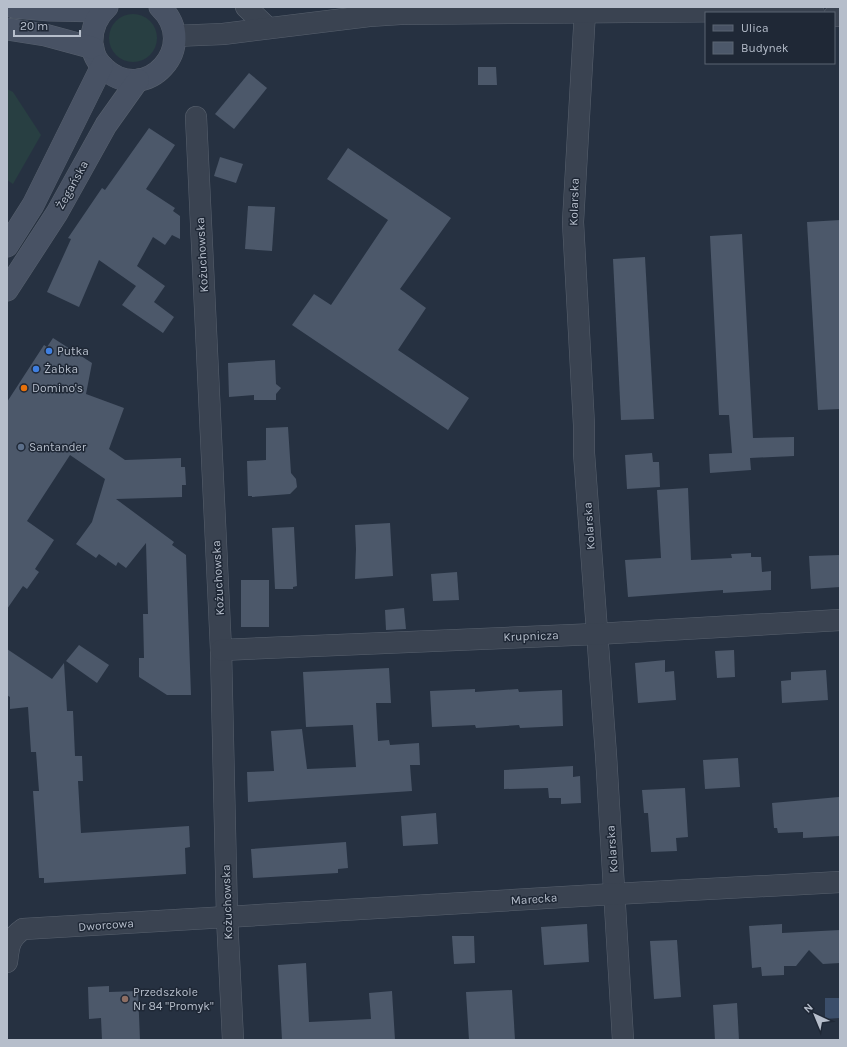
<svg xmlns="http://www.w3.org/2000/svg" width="847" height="1047" viewBox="0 0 847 1047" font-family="Karla,sans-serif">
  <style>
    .green { fill: #283f42 }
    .water { fill: #3b4e6a }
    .building { fill: #4c586a }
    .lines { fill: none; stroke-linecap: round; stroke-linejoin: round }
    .street-casing { stroke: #58616e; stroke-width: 22 }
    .secondary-casing { stroke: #58616e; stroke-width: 23 }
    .street { stroke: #3a4351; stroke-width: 21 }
    .secondary { stroke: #485264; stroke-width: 22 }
    .shop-dot { fill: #3f7fe0; stroke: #1f2836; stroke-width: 1.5 }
    .food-dot { fill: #e8710a; stroke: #1f2836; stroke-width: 1.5 }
    .service-dot { fill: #5c6f8a; stroke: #1f2836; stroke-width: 1.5 }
    .education-dot { fill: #8d6e63; stroke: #1f2836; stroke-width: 1.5 }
    .labels { text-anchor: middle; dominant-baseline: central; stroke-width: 3; stroke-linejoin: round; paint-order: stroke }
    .street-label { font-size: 12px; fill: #b6becb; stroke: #1f2836 }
    .poi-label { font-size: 12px; fill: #b6becb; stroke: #1f2836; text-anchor: start }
  </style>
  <rect width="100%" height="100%" fill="#263141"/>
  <g class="green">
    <circle cx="133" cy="38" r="24"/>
    <path d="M7,89l6,3 28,43 -28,49 -6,-4z"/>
  </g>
  <path class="water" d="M825,998h15v20l-15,1z"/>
  <g class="building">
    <path d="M478,67h18l1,18h-19z"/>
    <path d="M249,73l18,15 -33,41 -19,-15z"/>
    <path d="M149,128l26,17 -29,44 29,19 -2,3 7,5v23l-8,-4 -7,10 -12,-8 -16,29 28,20 -11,16 20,15 -11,16 -41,-28 14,-19 -37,-26 -20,47 -32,-15 24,-53 -3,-1 34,-50 3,2z"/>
    <path d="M348,148l103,70 -51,71 26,19 -28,42 71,48 -21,32 -156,-105 22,-31 17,11 57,-85 -61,-41z"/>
    <path d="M220,157l23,7 -7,19 -22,-7z"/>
    <path d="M248,206l27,1 -3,44 -27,-2z"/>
    <path d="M840,220v189l-22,1 -11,-188z"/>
    <path d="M742,234l11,204 41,-1v19l-44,2 1,12 -41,3 -1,-19 23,-1 -3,-38h-10l-9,-179z"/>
    <path d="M645,257l9,162 -33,1 -8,-161z"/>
    <path d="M53,338l39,25 -6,31 38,14 -15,41 16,11 56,-2v9h4l1,18h-4v12l-66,2 58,43 -2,3 14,10 5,140h-24l-28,-18v-19h5l-1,-44h5l-2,-71 -20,25 -8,-6 -2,4 -17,-12 -3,4 -20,-14 16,-22 13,-43 -35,-24 -43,66 27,19 -19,29 4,3 -12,17 -4,-3 -16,23v-207l37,-57 3,2z"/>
    <path d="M275,360l1,24 5,4 -5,6v6h-22v-5l-25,2 -1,-34z"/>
    <path d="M288,427l3,46 5,6 1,8 -7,7 -38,3v-1h-4l-1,-35 19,-1v-32z"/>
    <path d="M652,453l1,9h6l1,25 -33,2 -2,-34z"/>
    <path d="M688,488l3,72 41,-2 -1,-4 20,-1v4h10l1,15 9,-1v19l-48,3v-3l-95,7 -3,-37 36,-2 -4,-68z"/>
    <path d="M390,523l3,53 -38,3 1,-30 -1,-24z"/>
    <path d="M294,527l3,59 -4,1v2h-18l-3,-61z"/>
    <path d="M840,555v32l-29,2 -2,-33z"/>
    <path d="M457,572l2,28 -26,1 -2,-27z"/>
    <rect x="241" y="580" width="28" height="47"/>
    <path d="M404,608l2,21 -20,1 -1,-20z"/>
    <path d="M79,645l30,20 -12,18 -31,-22z"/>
    <path d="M7,649l45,30 12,-16 3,48h6l2,45h7l1,25h-5l3,52 108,-7 1,21 -5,1 1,26 -142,9v-5h-5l-6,-87h6l-3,-39h-5l-3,-45 -18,2v-12l-3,-2z"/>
    <path d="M734,650l1,27 -18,1 -2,-27z"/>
    <path d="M665,660v12l9,-1 2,29 -38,3 -3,-40z"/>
    <path d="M389,668l2,35h-15l2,38 11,-1 1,5 29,-2 1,22h-10l2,26 -164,11 -1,-30 27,-1 -3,-40 31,-2 5,40 49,-2 -3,-42 -47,2 -3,-55z"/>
    <path d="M826,670l2,30 -46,3 -1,-22 10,-1v-8z"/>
    <path d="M475,689v3l43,-3 1,3 43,-2 1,36 -43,2 -1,-3 -43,3 -1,-3 -43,2 -2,-36z"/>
    <path d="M738,758l2,29 -35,2 -2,-29z"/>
    <path d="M573,766v11l7,-1 1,27 -20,1v-6h-12l-1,-10 -44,1v-19z"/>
    <path d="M685,788l3,49 -12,1 1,13 -26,1 -3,-39h-4l-2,-23z"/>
    <path d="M839,797l1,39 -37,2v-6l-25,1 -1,-5h-3l-2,-25z"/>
    <path d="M436,813l2,31 -35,2 -2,-30z"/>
    <path d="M346,842l2,26 -10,1v4l-85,5 -2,-29z"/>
    <path d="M587,924l2,38 -45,3 -3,-38z"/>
    <path d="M782,924v9l58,-3v33l-17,1 -14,-14 -13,16h-12v9l-22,1 -1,-9 -9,1 -3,-42z"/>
    <path d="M452,936h22l1,27 -21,1z"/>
    <path d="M677,940l4,57 -27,2 -4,-58z"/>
    <path d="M306,963l3,59 62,-3 -2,-26 23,-2 3,49h-113l-4,-75z"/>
    <path d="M109,986v6l29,-1 2,49h-38l-1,-22 -12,1 -1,-32z"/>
    <path d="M512,990l3,50h-46l-3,-48z"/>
    <path d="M737,1003l2,37h-24l-2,-35z"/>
  </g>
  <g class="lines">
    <g class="street-casing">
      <g id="street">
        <path d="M246,7l21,20"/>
        <path d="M585,11l-12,211 11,203v28l22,302 17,285"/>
        <path d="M834,16h6"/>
        <path d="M174,36l49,-2 146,-18 31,-2 350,-3 64,2"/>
        <path d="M196,117l25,533 6,267 6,123"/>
        <path d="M221,650l375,-16 244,-14"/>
        <path d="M7,962c2,-16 2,-23 16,-33l591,-35 226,-12"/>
      </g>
    </g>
    <g class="secondary-casing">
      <g id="secondary">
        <path d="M14,7l36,3 52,1"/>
        <path d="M107,7c-11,10 -16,23 -15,38 1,9 6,18 13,24 41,37 96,-23 55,-62"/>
        <path d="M7,29l38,6 48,13"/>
        <path d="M7,246l26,-41 69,-139"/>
        <path d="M7,290l50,-77 49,-88 32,-45"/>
      </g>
    </g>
    <use href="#street" class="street"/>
    <use href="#secondary" class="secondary"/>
  </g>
  <g class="shop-dot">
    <circle cx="49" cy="351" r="4"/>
    <circle cx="36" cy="369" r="4"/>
  </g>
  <circle class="food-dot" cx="24" cy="388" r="4"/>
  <circle class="service-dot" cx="21" cy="447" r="4"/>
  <circle class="education-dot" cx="125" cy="999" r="4"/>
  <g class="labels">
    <g class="street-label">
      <text transform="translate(72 185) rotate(-61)">Żegańska</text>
      <text transform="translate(574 202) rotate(-88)">Kolarska</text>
      <text transform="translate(202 255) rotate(-93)">Kożuchowska</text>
      <text transform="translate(589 526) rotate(-94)">Kolarska</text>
      <text transform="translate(218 578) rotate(-93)">Kożuchowska</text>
      <text transform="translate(531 636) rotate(-2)">Krupnicza</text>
      <text transform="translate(612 849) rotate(-94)">Kolarska</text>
      <text transform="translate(534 899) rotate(-4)">Marecka</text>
      <text transform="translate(227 902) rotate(-92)">Kożuchowska</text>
      <text transform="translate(106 925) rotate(-4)">Dworcowa</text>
    </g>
    <g class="poi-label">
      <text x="57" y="351">Putka</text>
      <text x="44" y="369">Żabka</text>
      <text x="32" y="388">Domino's</text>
      <text x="29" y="447">Santander</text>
      <text x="133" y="992">Przedszkole<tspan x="133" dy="14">Nr 84 "Promyk"</tspan></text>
    </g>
  </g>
  <rect width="847" height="1047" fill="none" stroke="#b6becb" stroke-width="16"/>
  <rect x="705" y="12" width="130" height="52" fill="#1f2836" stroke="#5b6472"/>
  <rect x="713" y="25" width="20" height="6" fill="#485264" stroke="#5b6472"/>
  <text x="741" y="32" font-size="12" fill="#b6becb">Ulica</text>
  <rect x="713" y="42" width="20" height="12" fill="#4c586a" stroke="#5b6472"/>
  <text x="741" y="52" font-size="12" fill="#b6becb">Budynek</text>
  <g transform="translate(815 1015) rotate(316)" stroke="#1f2836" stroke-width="3" paint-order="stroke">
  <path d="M0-3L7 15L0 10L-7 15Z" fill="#b6becb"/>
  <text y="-6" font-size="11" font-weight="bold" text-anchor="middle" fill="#b6becb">N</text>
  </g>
  <path d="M14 30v6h66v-6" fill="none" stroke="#b6becb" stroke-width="2"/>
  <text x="20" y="30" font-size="12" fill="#b6becb" stroke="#1f2836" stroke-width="3" paint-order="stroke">20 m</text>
</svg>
